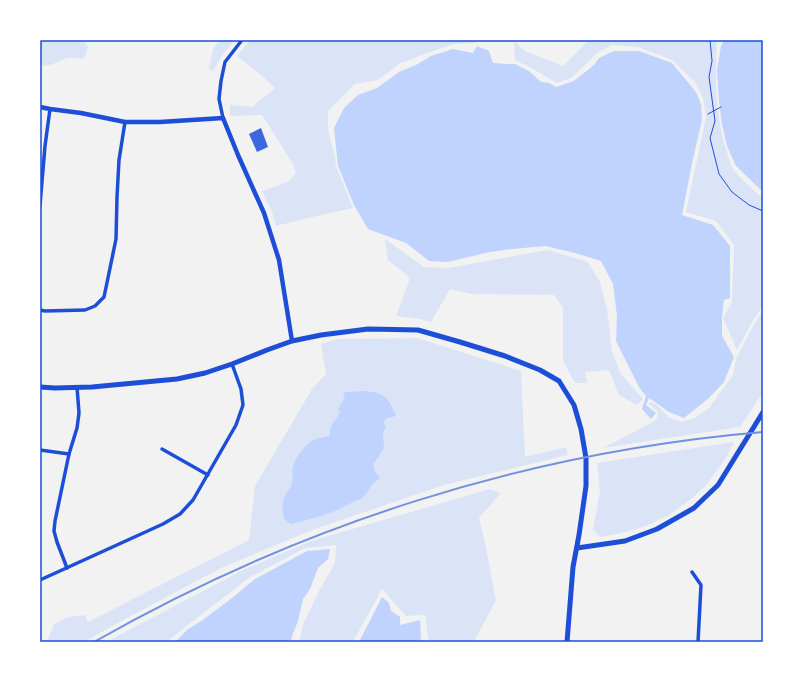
<svg xmlns="http://www.w3.org/2000/svg" width="803" height="682" viewBox="0 0 803 682" font-family="Montserrat,sans-serif">
  <style>
    .green { fill: #dbe4f7 }
    .water { fill: #bfd3fe }
    .building { fill: #3d67dc }
    .lines { fill: none; stroke-linecap: round; stroke-linejoin: round }
    .path { stroke: #1d4ed8; stroke-width: 1 }
    .minor { stroke: #1d4ed8; stroke-width: 3.5 }
    .tertiary { stroke: #1d4ed8; stroke-width: 4.5 }
    .secondary { stroke: #1d4ed8; stroke-width: 5 }
    .rail { stroke: #7290e2; stroke-width: 2 }
    .neatline { fill: none; stroke: #1d4ed8; stroke-width: 1.5 }
  </style>
  <rect width="100%" height="100%" fill="#f2f2f2"/>
  <g class="green">
    <path d="M40,40h43l5,7 -4,12c-5,0 -12,-2 -16,-1 -11,2 -16,10 -28,7z"/>
    <path d="M220,40h15l-12,14 -10,17 -4,-2 4,-20z"/>
    <path d="M250,40h223l2,3 -21,1 -24,8 -31,12 -21,16 -23,4 -27,27v18l7,28 1,9 17,42 -45,10 -32,8 -4,-14 -10,-21 26,-9 8,-9 -3,-9 -31,-49 -32,1v-11l22,2 23,-19 -14,-13 -24,-19z"/>
    <path d="M589,40h128c-2,37 -2,73 9,109 2,6 3,12 6,18 2,6 21,22 27,28h4v110l-12,19 -14,26 -14,-32 9,-16 2,-57 -18,-24 -30,-9 20,-95 -3,-19 -9,-17 -22,-21 -34,-13 -26,-2 -15,8 -13,13 -13,12 -14,5 -26,-15 -16,-8 -1,-19 11,10 38,15z"/>
    <path d="M385,239l39,28 24,1 100,-18 40,12 12,20 7,27 5,43 9,22 22,25 -6,6 -18,-10 -10,-25 -24,2 2,11h-12l-12,-22v-53l-9,-13 -83,-1 -21,-5 -19,33 -12,-3 -23,-3 14,-38 -22,-18z"/>
    <path d="M763,311v81l-23,35 -137,21 50,-26 5,-4 -1,-7 -9,-8 4,-1 9,7 7,8 13,5 14,-4 14,-10 24,-33 3,-16 17,-33z"/>
    <path d="M417,338l104,33 4,86 41,-10 2,8 -124,30 -132,45 -91,38 -107,57 -30,17h-37l7,-18 14,-7 17,-2 3,7 161,-82 6,-54 57,-97 14,-15 -5,-30 17,-5z"/>
    <path d="M734,442l-8,16 -19,26 -16,15 -23,17 -25,11 -26,7 -16,3 -8,-7 7,-39 -3,-28z"/>
    <path d="M490,489l11,4 -22,25 6,25 11,57 -22,42h-45l-4,-27 -19,1 -24,-27 -29,53h-54l5,-20 15,-31 16,-28 1,-18 -31,3 -55,29 -84,65h-60l139,-73 66,-28z"/>
  </g>
  <g class="water">
    <path d="M724,40h39v152l-27,-26 -9,-20 -5,-22 -3,-22 -2,-32 4,-24z"/>
    <path d="M477,46l12,5 4,12 15,1h7l14,7 12,11 8,1 7,4 18,-6 20,-16 5,-7 15,-7h25l33,12 24,29 5,12 1,16 -10,43 -10,52 31,10 17,21v52l-6,2 -2,18v18l12,21 -10,25 -15,16 -25,20 -15,-6 -20,-14 -3,7 10,8 -5,6 -9,-10 4,-13 -7,-9 -23,-46 1,-25 -4,-32 -12,-23 -26,-8 -30,-7 -33,3 -22,3 -43,10 -18,-1 -23,-18 -38,-14 -14,-24 -16,-39 -4,-38 10,-20 14,-13 19,-7 22,-16 17,-7 15,-9 22,-7 20,4z"/>
    <path d="M366,391c19,2 23,7 30,25l-9,2 -4,4 3,5 -3,5 1,16 -11,17 2,7 5,6 -8,6 -4,7 -6,8 -7,2 -20,10 -14,5 -30,8 -7,-5c-1,-7 -3,-15 0,-21 2,-5 6,-9 8,-14 2,-6 -1,-13 1,-18 3,-9 11,-20 19,-25 5,-3 12,-4 18,-5 -1,-14 6,-13 10,-24l-2,-3 7,-12 -2,-5z"/>
    <path d="M330,549l-2,10 -10,9 -8,21 -7,10 -5,22 -6,15 -1,6h-116l12,-12 17,-11 28,-21 23,-19 52,-28z"/>
    <path d="M382,597l7,6 2,8 9,6v8l20,-5 1,22h-62z"/>
  </g>
  <path class="building" d="M261,128l7,19 -11,5 -8,-18z"/>
  <g class="lines">
    <g class="path">
      <path d="M710,40l2,21 -3,16 6,44 -5,17 9,36 13,18 17,13 14,6"/>
      <path d="M708,114l13,-7"/>
    </g>
    <g class="minor">
      <path d="M223,118l-4,-19 2,-18 4,-19 17,-22"/>
      <path d="M40,205l5,-59 5,-37"/>
      <path d="M40,310l5,1 40,-1 10,-4 9,-9 5,-24 7,-34 1,-42 2,-37 6,-38"/>
      <path d="M162,449l46,26"/>
      <path d="M40,450l29,4"/>
      <path d="M67,568l-10,-26 -3,-11 1,-10 14,-67 8,-26 2,-15 -2,-26"/>
      <path d="M692,572l9,13 -3,57"/>
      <path d="M40,580l123,-56 17,-10 13,-14 43,-75 7,-20 -2,-16 -9,-25"/>
    </g>
    <path class="tertiary" d="M40,107l10,2 31,4 44,9h35l63,-4 15,37 26,58 15,47 13,81"/>
    <g class="secondary">
      <path d="M40,387l15,1 37,-1 85,-8 28,-6 27,-9 35,-14 25,-9 29,-6 47,-6 50,1 42,12 45,14 35,14 19,11 15,24 7,24 5,29v28l-7,49 -6,32 -6,75"/>
      <path d="M577,548l48,-7 32,-12 37,-21 24,-23 45,-73"/>
    </g>
    <path class="rail" d="M94,642c205,-117 433,-190 669,-210"/>
  </g>
  <rect width="803" height="682" fill="none" stroke="#ffffff" stroke-width="82"/>
  <rect x="41" y="41" width="721" height="600" class="neatline"/>
</svg>
